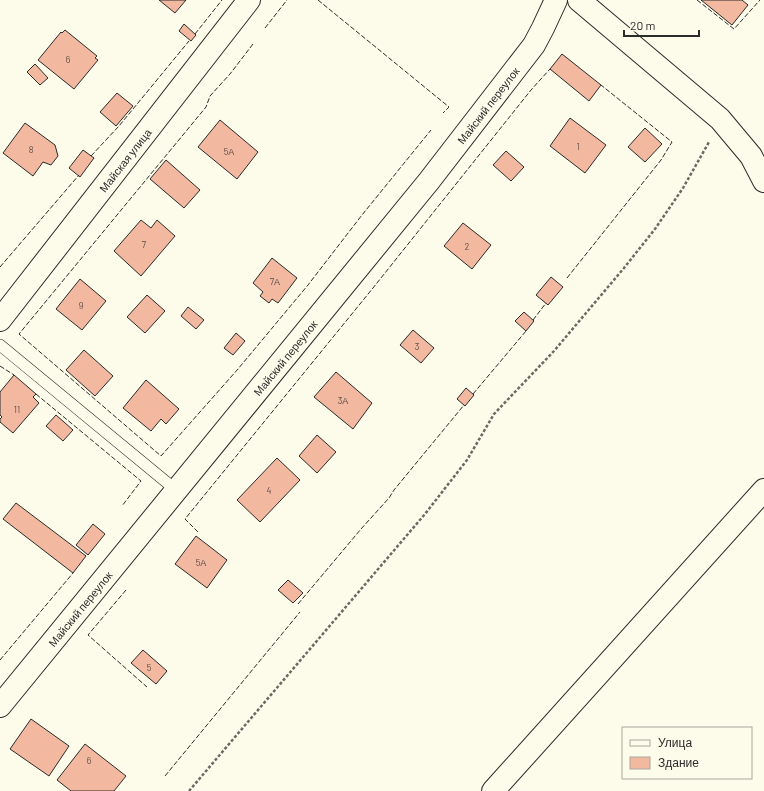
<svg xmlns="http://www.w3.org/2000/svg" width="764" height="791" viewBox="0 0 764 791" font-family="Barlow,sans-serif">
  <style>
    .building { fill: #f2b8a0; stroke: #2b2b2b }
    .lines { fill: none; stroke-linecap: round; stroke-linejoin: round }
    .service-casing { stroke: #2b2b2b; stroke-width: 12 }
    .minor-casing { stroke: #2b2b2b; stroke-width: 24 }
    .path { stroke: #6a6964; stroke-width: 2.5; stroke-dasharray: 3 2; stroke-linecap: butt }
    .service { stroke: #fdfbea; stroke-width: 11 }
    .minor { stroke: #fdfbea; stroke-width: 22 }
    .fence { stroke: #2b2b2b; stroke-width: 1; stroke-dasharray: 5 2; stroke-linecap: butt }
    .labels { text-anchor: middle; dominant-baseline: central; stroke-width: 3; stroke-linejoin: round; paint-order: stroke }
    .number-label { font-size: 9px; fill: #5d4e48 }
    .street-label { font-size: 11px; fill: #2b2b2b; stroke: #fdfbea }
  </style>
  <rect width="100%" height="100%" fill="#fdfbea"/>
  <g class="building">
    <path d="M159,0h27l-11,13z"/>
    <path d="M701,0h41l6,5 -16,20z"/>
    <path d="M184,24l12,11 -5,6 -12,-10z"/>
    <path d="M65,30l32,26 -2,2 3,2 -24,29 -36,-29 23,-28 1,1z"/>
    <path d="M562,54l39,31 -12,16 -39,-32z"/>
    <path d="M35,64l13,14 -8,7 -13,-13z"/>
    <path d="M117,93l16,13 -17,20 -16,-14z"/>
    <path d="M570,118l36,27 -21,28 -35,-27z"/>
    <path d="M220,120l38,32 -21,27 -39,-32z"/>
    <path d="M25,123l30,22 3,11 -7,9 -8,-3 -10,14 -30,-23z"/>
    <path d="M645,128l17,16 -17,18 -17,-15z"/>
    <path d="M83,150l11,8 -14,19 -11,-9z"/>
    <path d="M506,151l18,16 -13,14 -18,-16z"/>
    <path d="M166,160l34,30 -16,18 -34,-29z"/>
    <path d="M141,220l10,8 6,-8 18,16 -34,40 -27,-25z"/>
    <path d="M463,223l28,22 -19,24 -28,-23z"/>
    <path d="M272,258l25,20 -19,25 -6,-4 -3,4 -9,-7 3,-4 -10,-9z"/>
    <path d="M551,277l12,10 -15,18 -12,-10z"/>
    <path d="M80,279l26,22 -24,29 -26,-21z"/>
    <path d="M147,295l18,16 -20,22 -18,-16z"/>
    <path d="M188,307l16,13 -8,9 -15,-13z"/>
    <path d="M524,312l10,9 -8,10 -11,-10z"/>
    <path d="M413,330l21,18 -13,15 -21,-18z"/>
    <path d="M236,333l9,8 -12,14 -9,-7z"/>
    <path d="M84,350l29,26 -18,20 -29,-26z"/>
    <path d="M336,372l36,31 -19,26 -39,-32z"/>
    <path d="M14,375l22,19 -3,3 6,6 -26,30 -13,-11v-3l2,-2 -2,-2v-23z"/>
    <path d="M146,380l33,29 -13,15 -5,-5 -10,12 -28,-23z"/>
    <path d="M466,388l8,7 -9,11 -8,-7z"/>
    <path d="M56,415l17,15 -10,11 -17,-15z"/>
    <path d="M317,435l19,17 -19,21 -18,-17z"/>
    <path d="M277,458l23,22 -40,42 -23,-22z"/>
    <path d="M16,503l70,53 -13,17 -70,-54z"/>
    <path d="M93,524l12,10 -17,21 -12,-10z"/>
    <path d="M196,536l31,24 -20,28 -32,-24z"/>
    <path d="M288,580l15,13 -10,10 -15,-13z"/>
    <path d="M143,650l24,21 -11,13 -25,-21z"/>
    <path d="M31,719l38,27 -20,30 -39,-27z"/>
    <path d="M85,744l41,32 -12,15h-43l-14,-11z"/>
  </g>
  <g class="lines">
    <g class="service-casing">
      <path id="service" d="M0,345l176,145"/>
    </g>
    <g class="minor-casing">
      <g id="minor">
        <path d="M579,0l141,119 31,37 13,25"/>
        <path id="s1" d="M0,320l249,-320"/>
        <path id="s2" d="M0,706l429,-525 105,-136 9,-17 13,-28"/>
        <path d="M493,791l271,-301"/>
      </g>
    </g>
    <path class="path" d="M189,791l236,-277 42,-54 27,-46 60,-63 70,-83 31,-39 28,-41 26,-46"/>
    <use href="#service" class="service"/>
    <use href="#minor" class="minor"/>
    <g class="fence">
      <path d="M318,0l131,107 -6,6"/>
      <path d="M697,0l37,29 26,-29"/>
      <path d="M265,28l22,-28"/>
      <path d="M195,34l27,-34"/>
      <path d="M253,44l-23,30 -20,22 -4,11 -187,227 142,122 77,-87 70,-84 54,-70 69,-85"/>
      <path d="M91,156l28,-30 70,-85"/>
      <path d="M0,267l79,-92"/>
      <path d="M567,278l94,-118 11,-18 -71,-57"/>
      <path d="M533,320l13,-17"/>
      <path d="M0,366l14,9"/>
      <path d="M36,394l105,87 -19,25"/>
      <path d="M473,394l53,-63"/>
      <path d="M198,532l-13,-13 188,-231 158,-198 19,-21"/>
      <path d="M126,590l-38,45 59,52"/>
      <path d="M298,604l63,-75 28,-31 5,-8 70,-85"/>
      <path d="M0,660l73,-87"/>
      <path d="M165,776l135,-164"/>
    </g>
  </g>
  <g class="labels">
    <g class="number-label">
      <text x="68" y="59">6</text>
      <text x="578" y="146">1</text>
      <text x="31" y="149">8</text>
      <text x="229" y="151">5А</text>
      <text x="144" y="244">7</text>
      <text x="467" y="246">2</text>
      <text x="275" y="281">7А</text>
      <text x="81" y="305">9</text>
      <text x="417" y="346">3</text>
      <text x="343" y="400">3А</text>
      <text x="17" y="409">11</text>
      <text x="269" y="490">4</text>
      <text x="201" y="562">5А</text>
      <text x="149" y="667">5</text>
      <text x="89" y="760">6</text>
    </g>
    <g class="street-label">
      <text stroke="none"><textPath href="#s2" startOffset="774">Майский переулок</textPath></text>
      <text stroke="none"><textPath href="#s1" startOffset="203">Майская улица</textPath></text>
      <text stroke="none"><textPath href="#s2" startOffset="450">Майский переулок</textPath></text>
      <text stroke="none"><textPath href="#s2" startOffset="126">Майский переулок</textPath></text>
    </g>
  </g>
  <rect x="622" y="727" width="130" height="52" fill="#fdfbea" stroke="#a9a89e"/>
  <rect x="630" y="740" width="20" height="6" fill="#fdfbea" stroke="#a9a89e"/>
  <text x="658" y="747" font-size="12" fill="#2b2b2b">Улица</text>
  <rect x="630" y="757" width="20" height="12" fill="#f2b8a0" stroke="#a9a89e"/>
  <text x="658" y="767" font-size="12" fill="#2b2b2b">Здание</text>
  <path d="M624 30v6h75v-6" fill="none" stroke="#2b2b2b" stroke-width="2"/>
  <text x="630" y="30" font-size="12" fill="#2b2b2b" stroke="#fdfbea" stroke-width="3" paint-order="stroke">20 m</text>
</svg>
